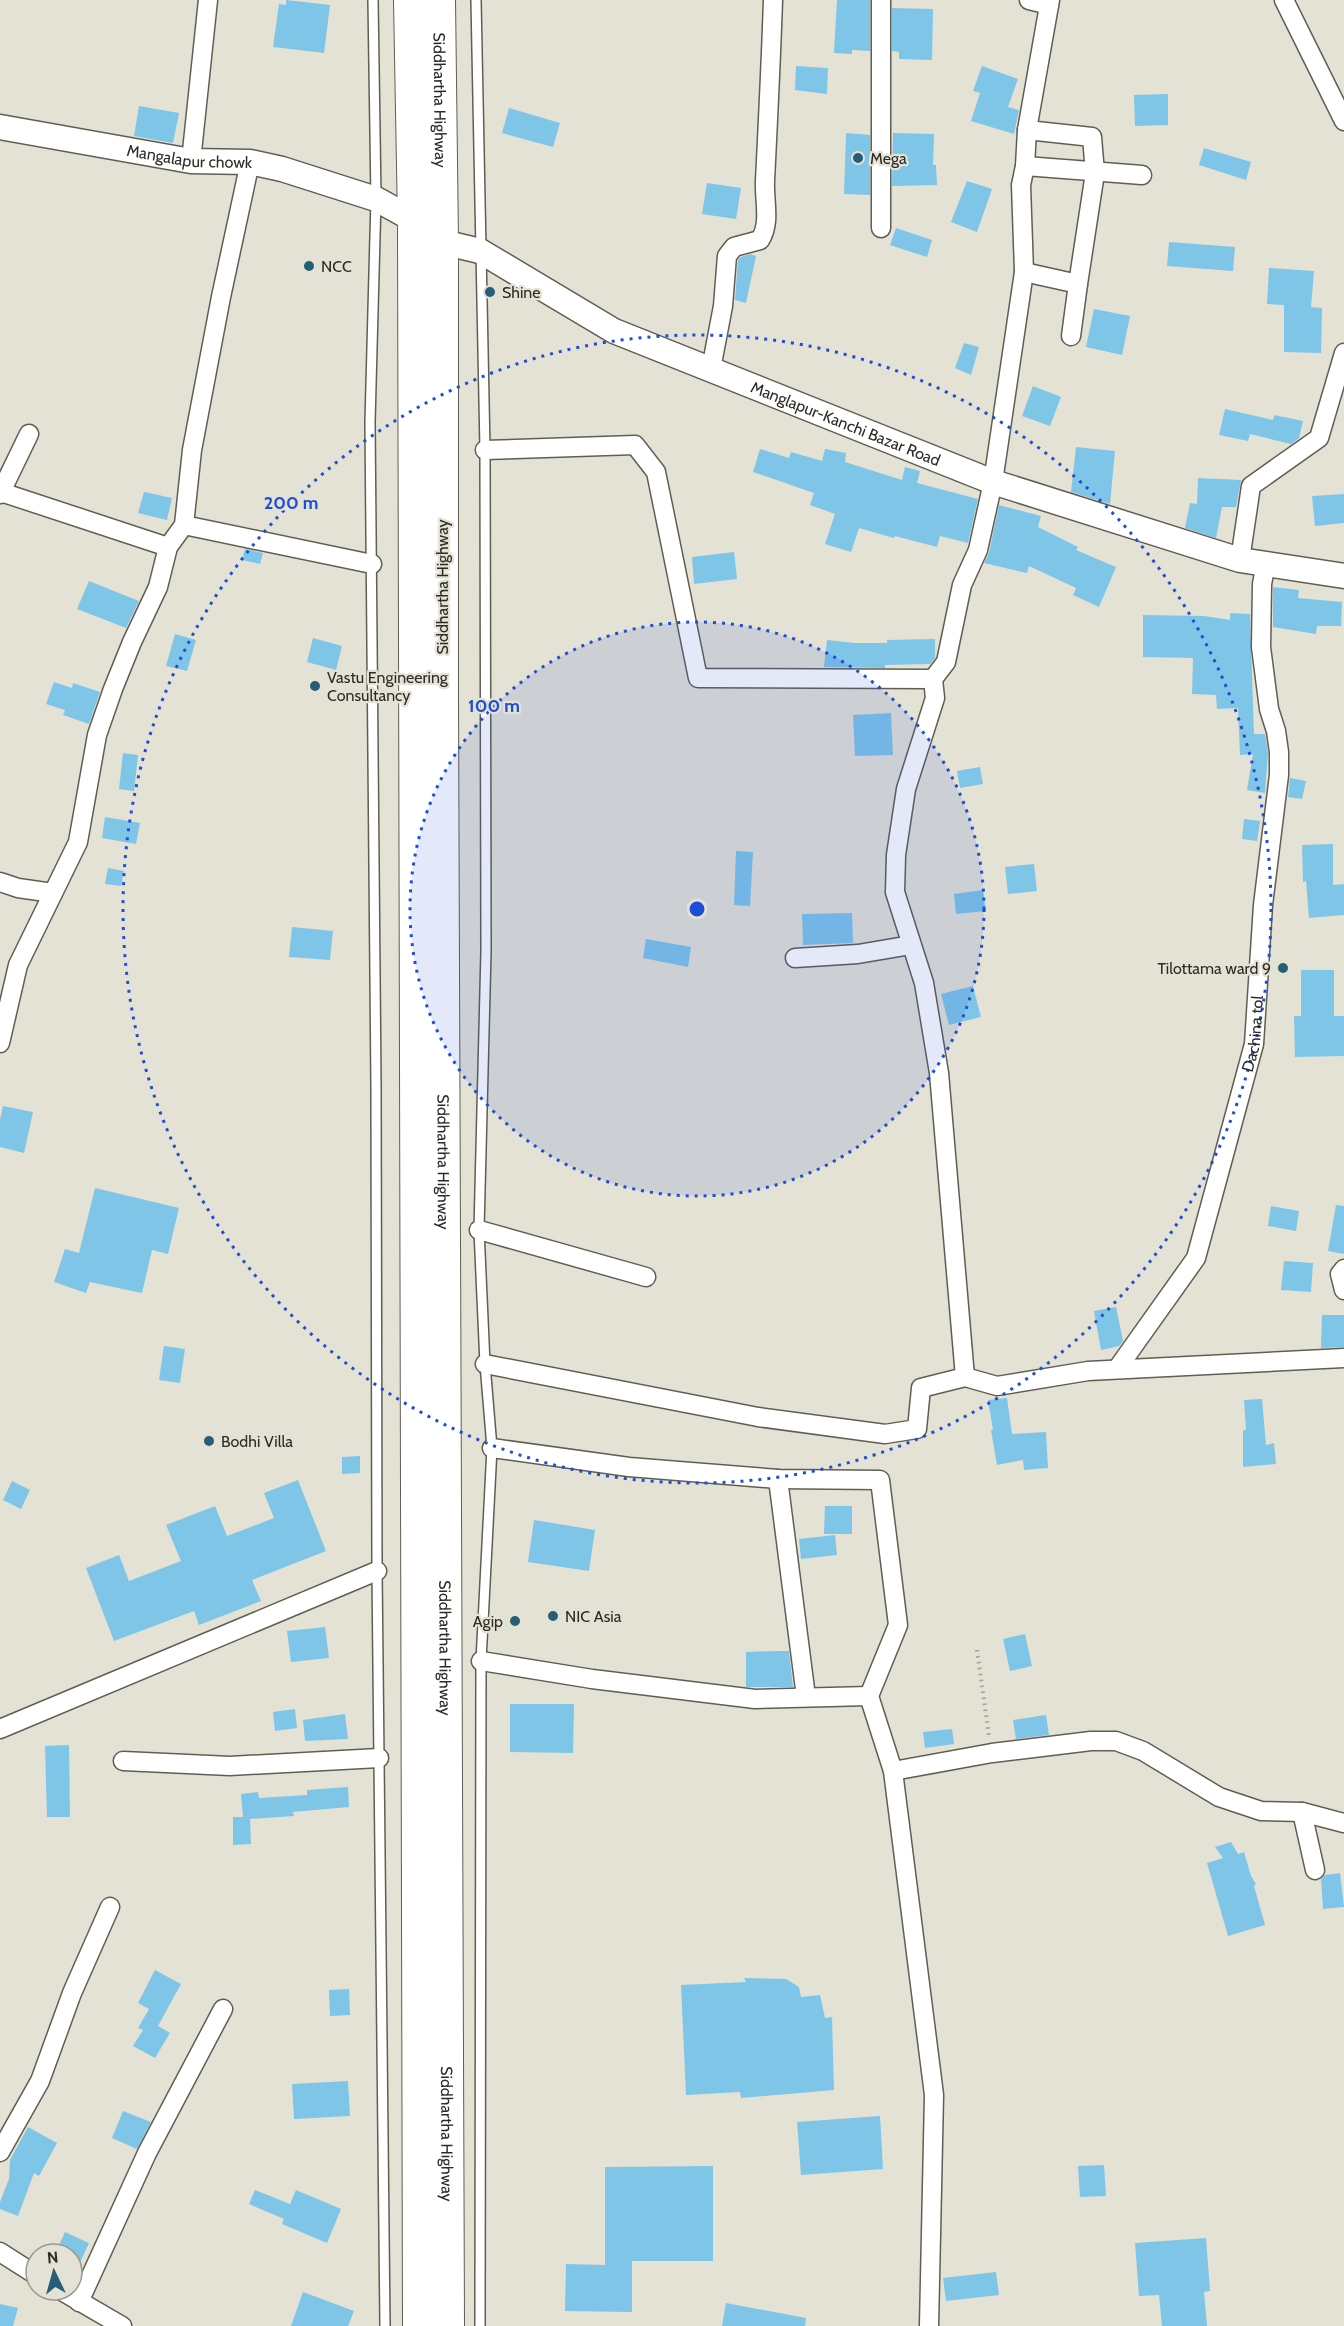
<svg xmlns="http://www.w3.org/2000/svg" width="1344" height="2326" viewBox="0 0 1344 2326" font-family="Cabin,sans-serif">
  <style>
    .building { fill: #7fc5e8 }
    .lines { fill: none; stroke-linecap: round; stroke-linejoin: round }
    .service-casing { stroke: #605e52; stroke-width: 12 }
    .minor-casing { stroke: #605e52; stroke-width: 21 }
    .tertiary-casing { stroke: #605e52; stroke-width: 27 }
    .trunk-casing { stroke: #605e52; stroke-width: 34 }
    .path { stroke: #a1a095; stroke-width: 4; stroke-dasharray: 1.5 4.5; stroke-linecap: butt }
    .service { stroke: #fff; stroke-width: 9 }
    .minor { stroke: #fff; stroke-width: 18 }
    .tertiary { stroke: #fff; stroke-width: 24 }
    .trunk { stroke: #fff; stroke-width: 32 }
    .ring { fill: none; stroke: #1d4ed8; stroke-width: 3; stroke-dasharray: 3 6 }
    .poi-dot { fill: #265e78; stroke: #e4e2d4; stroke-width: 2 }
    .labels { text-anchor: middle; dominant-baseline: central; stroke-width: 4.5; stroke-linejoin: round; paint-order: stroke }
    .street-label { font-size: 16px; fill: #2c2b26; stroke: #e4e2d4 }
    .poi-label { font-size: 16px; fill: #2c2b26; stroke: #e4e2d4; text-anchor: start }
    .centre { fill: #1d4ed8; stroke: #e4e2d4; stroke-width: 3 }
    .ring-label { font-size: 18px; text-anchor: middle; font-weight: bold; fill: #1d4ed8; stroke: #e4e2d4; stroke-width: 4.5; stroke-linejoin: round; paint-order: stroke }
  </style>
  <rect width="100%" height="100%" fill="#e4e2d4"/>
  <g class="building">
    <path d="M286,0l44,5 -6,48 -51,-6 6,-43 7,1z"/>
    <path d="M837,0h33v51l-18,-1v4l-18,-1z"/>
    <path d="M892,8l41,1 -1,51 -33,-1v-7l-7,-1z"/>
    <path d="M796,66l32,2 -1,26 -32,-4z"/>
    <path d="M982,66l36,13 -10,28 11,3 -5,24 -43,-13 9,-28 -7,-2z"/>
    <path d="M1168,94v31l-33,1 -1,-31z"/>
    <path d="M139,106l40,7 -6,30 -39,-7z"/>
    <path d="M509,108l51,15 -7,24 -51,-14z"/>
    <path d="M846,133l24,2v60l-26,-1z"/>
    <path d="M893,133l41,1 -1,31h3l1,20 -45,1z"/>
    <path d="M1204,148l47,14 -5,18 -47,-15z"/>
    <path d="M967,181l25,8 -15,43 -26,-10z"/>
    <path d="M707,183l34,5 -5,31 -34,-5z"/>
    <path d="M896,228l36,12 -5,17 -37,-12z"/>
    <path d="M1169,242l66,5 -2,24 -66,-5z"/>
    <path d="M750,254l6,2 -10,47 -11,-3 3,-40 3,-3z"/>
    <path d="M1269,268l45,3 -3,36 11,1 -1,45 -37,-1v-47l-17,-1z"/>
    <path d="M1094,309l36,7 -8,39 -36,-8z"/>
    <path d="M964,343l15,4 -8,28 -16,-7z"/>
    <path d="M1033,386l28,11 -11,29 -28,-10z"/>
    <path d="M1225,409l48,11 1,-5 29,6 -4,17 -8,6 -41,-10 -2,7 -29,-6z"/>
    <path d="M1076,447l39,4 -5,53 -39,-12z"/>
    <path d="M760,449l29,9 2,-6 31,9 3,-12 21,4 -1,9 57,18 3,-13 15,4 -3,12 61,16 -10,44 -28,-7 -3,11 -42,-11 -1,2 -35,-10 -8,24 -26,-8 10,-30 -25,-9 4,-12 -61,-21z"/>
    <path d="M1198,478l43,2 -5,27h-14l-6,31 -31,-10 5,-25 7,1z"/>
    <path d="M144,492l28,6 -5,22 -29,-7z"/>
    <path d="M1344,494v29l-29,3 -3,-30z"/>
    <path d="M999,505l42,11 -3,11 40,20 -2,3 40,17 -17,40 -26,-12 3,-7 -47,-22 -2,7 -43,-10 5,-10z"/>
    <path d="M245,549l18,4 -3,11 -18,-4z"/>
    <path d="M734,552l3,27 -43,5 -2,-27z"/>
    <path d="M89,581l50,20 -13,27 -49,-19z"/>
    <path d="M1273,587l26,3 -1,8 44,4 -1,24h-24l-1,8 -43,-7z"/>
    <path d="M1230,613l20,1 4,120h11l3,19 -3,40 -18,-3 6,-36 -13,1 -2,-47 -21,1 -1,-14 -24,-1 1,-36 -50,-1v-42l61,1 26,4z"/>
    <path d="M175,634l21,6 -9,31 -21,-5z"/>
    <path d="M313,638l29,8 -6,24 -29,-8z"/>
    <path d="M935,639v19l-5,6 -45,1v3l-61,-1 3,-27 28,3h32v-3z"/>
    <path d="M54,682l18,6 1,-5 27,9 -11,32 -26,-9 2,-5 -19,-6z"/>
    <path d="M891,713l2,42 -38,1 -2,-41z"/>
    <path d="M123,753l15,2 -4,36 -15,-2z"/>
    <path d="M980,767l3,17 -23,4 -3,-17z"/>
    <path d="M1290,778l16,3 -4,18 -14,-2z"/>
    <path d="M105,817l35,6 -4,21 -34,-6z"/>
    <path d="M1244,819l16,2 -3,20 -15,-2z"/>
    <path d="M1333,844v41l11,-1v31l-35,3 -3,-37 -3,1 -1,-37z"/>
    <path d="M736,851l17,1 -3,54 -16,-1z"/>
    <path d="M1034,864l3,27 -29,3 -3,-27z"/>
    <path d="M108,868l16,3 -3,15 -16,-2z"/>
    <path d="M983,890l3,21 -30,3 -2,-20z"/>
    <path d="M852,913l1,30 -50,2 -1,-31z"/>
    <path d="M292,927l41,4 -3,29 -41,-3z"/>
    <path d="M646,939l45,8 -3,20 -45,-9z"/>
    <path d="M1301,970h33v46h10v40l-49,1 -1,-41h7z"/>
    <path d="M973,986l8,31 -32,8 -8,-31z"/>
    <path d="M3,1106l30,6 -9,41 -24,-6v-27z"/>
    <path d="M95,1188l84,20 -11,46 -16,-4 -10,43 -52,-11 -4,11 -32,-11 11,-33 14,4z"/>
    <path d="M1336,1205l8,1v48l-16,-3z"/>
    <path d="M1271,1206l28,5 -3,20 -28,-5z"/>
    <path d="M1284,1261l29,2 -2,29 -30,-2z"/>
    <path d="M1116,1307l7,34 -4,5 -18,4 -7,-39z"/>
    <path d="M1322,1315h22v32l-23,1z"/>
    <path d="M164,1346l21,3 -5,34 -21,-3z"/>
    <path d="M1007,1398l5,36 34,-2 2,36 -24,2 -1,-10 -26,5 -6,-35h2l-5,-30z"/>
    <path d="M1262,1399l4,46 8,-2 2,21 -33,3v-37h3l-2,-30z"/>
    <path d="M360,1456v17l-18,1v-17z"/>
    <path d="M298,1480l28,71 -74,29 9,21 -62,24 -5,-14 -80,30 -28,-73 33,-13 10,26 52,-20 -15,-36 49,-19 12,30 47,-18 -10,-25z"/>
    <path d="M12,1481l18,9 -9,19 -18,-9z"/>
    <path d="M825,1506h27v28h-28z"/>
    <path d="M534,1520l61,10 -6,41 -61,-9z"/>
    <path d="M835,1535l2,20 -36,4 -2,-20z"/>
    <path d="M325,1627l4,31 -38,4 -4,-31z"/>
    <path d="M1025,1634l7,32 -22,5 -7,-32z"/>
    <path d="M773,1651h16l4,36h-47v-35z"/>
    <path d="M510,1704h64l-1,49 -63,-1z"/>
    <path d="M295,1709l2,19 -22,3 -2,-19z"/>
    <path d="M345,1714l3,25 -43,2 -2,-21z"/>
    <path d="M1046,1715l3,20 -33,4 -3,-19z"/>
    <path d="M952,1729l2,15 -29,4 -2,-16z"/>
    <path d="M69,1745l1,72h-23l-2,-71z"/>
    <path d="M348,1787l1,20 -56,5 1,4 -44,3 1,25 -18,1v-28h10l-2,-23 17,-2 1,6 48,-3v-5z"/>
    <path d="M1231,1842l7,12 6,-2 7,24 5,8 -2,2 11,39 -37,11 -21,-73 16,-5 -8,-11z"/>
    <path d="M1340,1873l4,34 -21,2 -2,-30 4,-4z"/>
    <path d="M155,1970l26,14 -23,42 12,7 -15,25 -22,-12 10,-16 -5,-2 11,-19 -11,-6z"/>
    <path d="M744,1978l42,1 13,8 2,10 19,-2 5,23 7,-1 2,73 -93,8 -1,-6 -54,3 -5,-110 65,-3z"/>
    <path d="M349,1989l1,26 -20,1 -1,-26z"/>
    <path d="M348,2081l2,35 -56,3 -2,-35z"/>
    <path d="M123,2111l28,11 -14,27 -25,-11z"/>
    <path d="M880,2116l3,53 -82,6 -4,-53z"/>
    <path d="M28,2127l29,16 -18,33 -5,-3 -16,43 -18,-7v-7l9,-23 1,-19z"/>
    <path d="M1104,2165l2,31 -26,1 -2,-31z"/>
    <path d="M713,2166v95h-81v51l-67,-1 1,-47 39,1v-98z"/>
    <path d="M255,2190l35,14 6,-14 45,19 -14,34 -45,-19 2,-5 -35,-15z"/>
    <path d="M65,2232l24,11 -17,37v-26h-17z"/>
    <path d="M1206,2238l4,53 -6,1 3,34h-45l-3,-31 -20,1 -4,-53z"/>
    <path d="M996,2272l3,23 -53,6 -3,-23z"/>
    <path d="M303,2292l51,19 -6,15h-57z"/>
    <path d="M726,2303l80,15 -1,8h-83z"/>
    <path d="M0,2304l18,4 -5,18h-13z"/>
  </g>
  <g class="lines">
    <g class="service-casing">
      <g id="service">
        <path d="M373,0l3,199 -6,223 6,664 1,485 8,755"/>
        <path d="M476,0l9,450 1,501 -7,279 6,134 7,84 -11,213 -1,665"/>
      </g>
    </g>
    <g class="minor-casing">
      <g id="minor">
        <path d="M1029,0l20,5"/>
        <path d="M1284,0l60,121"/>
        <path d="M191,161l17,-161"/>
        <path d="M1025,166l117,9"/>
        <path d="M881,228v-228"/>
        <path d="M1024,272l54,12 17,-111 -3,-36 -65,-7"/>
        <path d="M1071,336l7,-52"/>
        <path d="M711,369l12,-63 4,-50 7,-9 26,-7c11,-17 4,-39 5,-59 3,-60 6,-121 8,-181"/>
        <path d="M485,450l150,-5 21,27 42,206 235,1"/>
        <path d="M1,492l167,55"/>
        <path d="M0,494l29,-60"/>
        <path d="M184,525l188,39"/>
        <path d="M1240,560l11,-74 68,-48 25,-85"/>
        <path d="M0,882l18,6 35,5"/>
        <path d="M795,958l63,-4 53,-9"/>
        <path d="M0,1043l18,-78 60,-123 19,-107 16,-46 19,-47 26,-55 10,-40 16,-22 8,-75 29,-153 29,-135"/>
        <path d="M479,1230l167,47"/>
        <path d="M1344,1269l-4,5 4,16"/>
        <path d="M485,1364l273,53 127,17 32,-5 4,-41 44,-11 32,9 91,-15 256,-13"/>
        <path id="s1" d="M1117,1369l79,-111 58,-214 9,-139 16,-130v-23l-3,-21 -7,-22 -8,-62 1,-63 4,-21"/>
        <path d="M965,1377l-26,-304 -15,-90 -29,-91 1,-37 10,-66 29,-91 -2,-19 13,-17 16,-77 16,-35 15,-68 31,-210 -3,-87 4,-19 2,-36 23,-130"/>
        <path d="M492,1448l137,19 149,12 102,1 18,145 -29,71"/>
        <path d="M778,1479l28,218"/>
        <path d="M481,1661l111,18 163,20 114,-3 24,75 41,324 -5,231"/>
        <path d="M0,1729l377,-158"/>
        <path d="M123,1761l107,5 149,-8"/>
        <path d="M893,1771l99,-18 99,-12h25l27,10 76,46 42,14 41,1 42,11"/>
        <path d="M1302,1812l13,58"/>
        <path d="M0,2152l40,-71 32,-88 38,-86"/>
        <path d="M0,2252l36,23"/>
        <path d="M60,2290l62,36"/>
        <path d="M79,2302l68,-149 76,-144"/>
      </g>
    </g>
    <g class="tertiary-casing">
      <g id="tertiary">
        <path id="s2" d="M0,127l191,34 59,1 32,7 94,30 38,21 28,22 38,9 134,80 379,151 247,78 104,16"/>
      </g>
    </g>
    <g class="trunk-casing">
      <g id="trunk">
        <path d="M410,0l4,220 5,2106"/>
        <path id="s3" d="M439,0l3,242v457l6,1627"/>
      </g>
    </g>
    <path class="path" d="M977,1650l12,86"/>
    <use href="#service" class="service"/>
    <use href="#minor" class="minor"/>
    <use href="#tertiary" class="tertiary"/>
    <use href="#trunk" class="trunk"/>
  </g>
  <circle cx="697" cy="909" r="287" fill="#1d4ed8" fill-opacity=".12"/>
  <g class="ring">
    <circle cx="697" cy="909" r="287"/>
    <circle cx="697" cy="909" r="574"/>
  </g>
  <g class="poi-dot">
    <circle cx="858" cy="158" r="6"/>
    <circle cx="309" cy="266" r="6"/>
    <circle cx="490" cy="292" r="6"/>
    <circle cx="315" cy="686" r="6"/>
    <circle cx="1283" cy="968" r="6"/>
    <circle cx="209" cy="1441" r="6"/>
    <circle cx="553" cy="1616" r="6"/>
    <circle cx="515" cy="1621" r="6"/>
  </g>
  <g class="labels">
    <g class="street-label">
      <text stroke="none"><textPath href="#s3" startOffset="100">Siddhartha Highway</textPath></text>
      <text stroke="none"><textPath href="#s2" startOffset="192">Mangalapur chowk</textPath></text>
      <text stroke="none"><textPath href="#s2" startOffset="908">Manglapur-Kanchi Bazar Road</textPath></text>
      <text transform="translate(442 587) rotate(-90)">Siddhartha Highway</text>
      <text stroke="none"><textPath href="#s1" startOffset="368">Dachina tol</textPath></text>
      <text stroke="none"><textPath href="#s3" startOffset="1162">Siddhartha Highway</textPath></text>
      <text stroke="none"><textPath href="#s3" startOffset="1648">Siddhartha Highway</textPath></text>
      <text stroke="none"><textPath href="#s3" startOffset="2134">Siddhartha Highway</textPath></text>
    </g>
    <g class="poi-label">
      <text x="870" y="158">Mega</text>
      <text x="321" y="266">NCC</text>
      <text x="502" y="292">Shine</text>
      <text x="327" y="677">Vastu Engineering<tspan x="327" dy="18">Consultancy</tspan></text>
      <text x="1271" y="968" text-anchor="end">Tilottama ward 9</text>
      <text x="221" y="1441">Bodhi Villa</text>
      <text x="565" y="1616">NIC Asia</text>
      <text x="503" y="1621" text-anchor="end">Agip</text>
    </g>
  </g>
  <circle cx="697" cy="909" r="9" class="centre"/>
  <g class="ring-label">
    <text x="291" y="509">200 m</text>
    <text x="494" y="712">100 m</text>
  </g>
  <g transform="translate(54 2272) rotate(355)"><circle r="28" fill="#e4e2d4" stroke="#9a998e" stroke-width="1.5"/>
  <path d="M0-4.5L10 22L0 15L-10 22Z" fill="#265e78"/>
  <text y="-9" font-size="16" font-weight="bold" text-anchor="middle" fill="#2c2b26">N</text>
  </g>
</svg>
